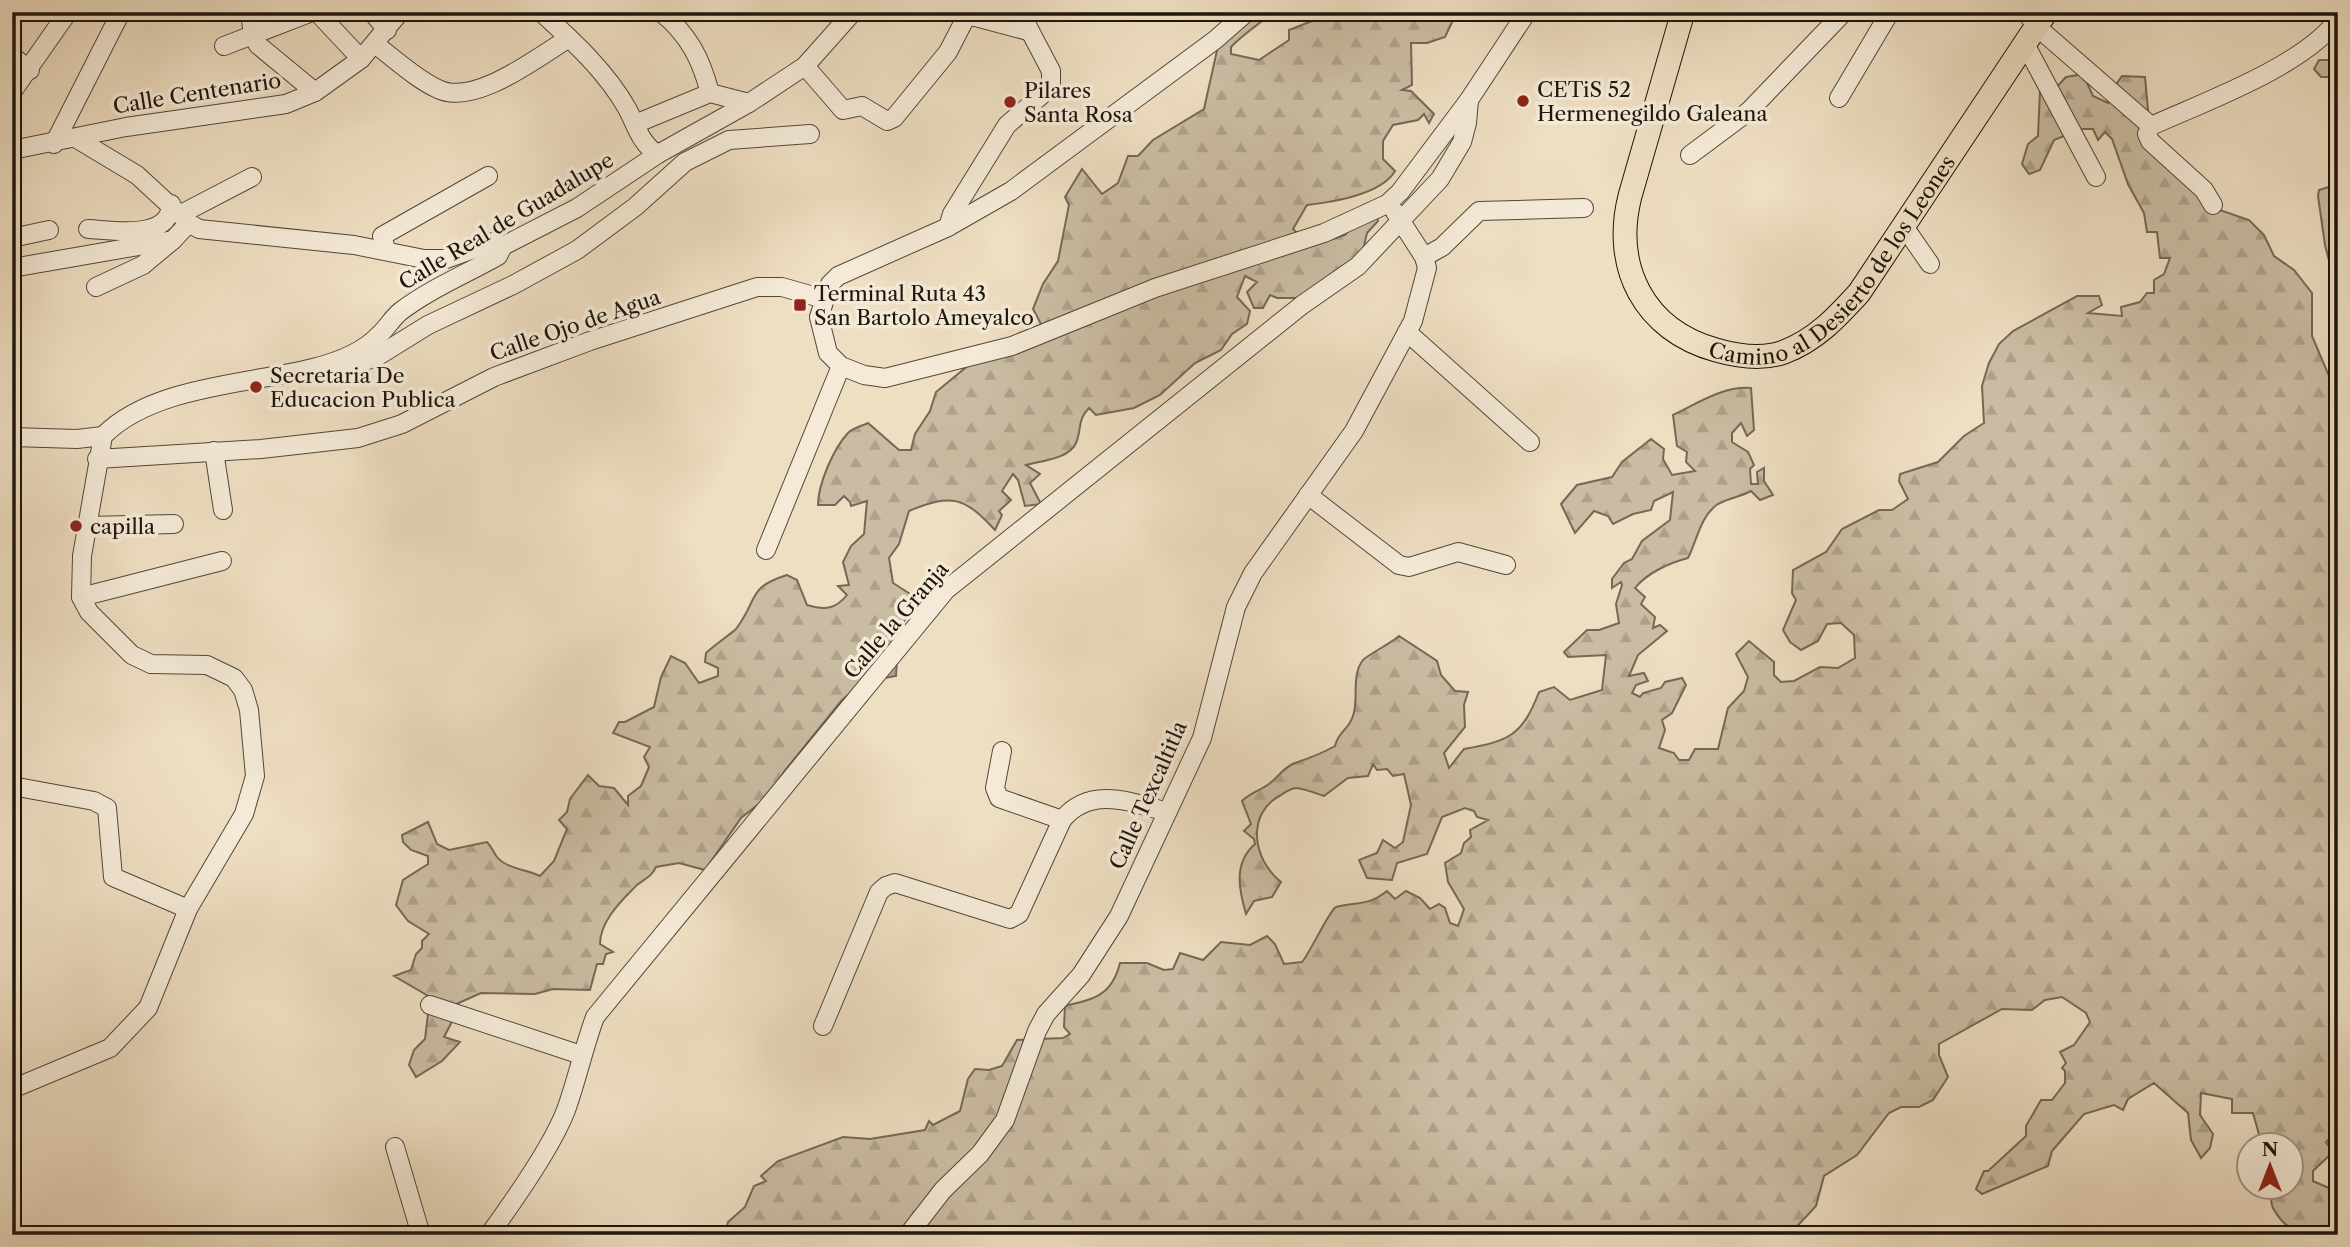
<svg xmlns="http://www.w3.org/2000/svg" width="2350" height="1247" viewBox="0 0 2350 1247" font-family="'Libre Caslon Text',serif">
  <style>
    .forest { fill: url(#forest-firs); stroke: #746858; stroke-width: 2 }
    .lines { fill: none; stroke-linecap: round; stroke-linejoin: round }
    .minor-casing { stroke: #51473a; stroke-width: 20 }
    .major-casing { stroke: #1d150c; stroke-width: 25 }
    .minor { stroke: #f4ead7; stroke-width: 18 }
    .major { stroke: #eedec2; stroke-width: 23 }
    .poi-dot { fill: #8f2418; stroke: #f4ead7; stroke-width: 2.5 }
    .labels { text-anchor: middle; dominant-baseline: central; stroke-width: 7; stroke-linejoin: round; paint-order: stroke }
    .poi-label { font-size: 21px; fill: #1d150c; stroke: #f4ead7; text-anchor: start }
    .street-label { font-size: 21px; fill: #1d150c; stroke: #f4ead7 }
  </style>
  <defs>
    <pattern id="forest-firs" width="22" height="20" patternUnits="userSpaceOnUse" patternTransform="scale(1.75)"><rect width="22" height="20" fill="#cabca3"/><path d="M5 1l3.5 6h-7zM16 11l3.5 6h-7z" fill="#ada18b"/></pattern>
  </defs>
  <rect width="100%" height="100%" fill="#eedec2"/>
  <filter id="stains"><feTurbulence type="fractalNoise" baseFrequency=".00286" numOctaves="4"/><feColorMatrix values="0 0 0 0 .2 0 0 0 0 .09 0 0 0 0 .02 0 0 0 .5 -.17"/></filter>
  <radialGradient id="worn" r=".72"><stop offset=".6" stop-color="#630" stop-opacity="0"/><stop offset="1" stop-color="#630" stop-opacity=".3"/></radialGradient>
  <g class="forest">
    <path d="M1255,12l14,3c-12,11 -27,20 -38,32v7l28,6 30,-20v-10l41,-16 -3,-2h130l-12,25 -18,6h-16l1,42 -10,5 9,1 23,23 -5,9 -5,-9 -6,6 -25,5 -10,16v18l12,12c-14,24 -62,31 -88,34l-14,24 19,17 33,-11 30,-31 3,17 -11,12 -4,17 -48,48h-38l-7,-3 -7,13h-9l-7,-16 10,-10 -12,-6 -8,21 13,14 -3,13 -15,10 -11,16 -26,13 -35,32 -26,13 -38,7 -7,-7c-12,12 -7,21 -13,35 -7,16 -36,18 -50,22l14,9 -10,9 11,21 -16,2 -7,-26 -5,-6 -11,17 9,9 -12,11 3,4 -7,15c-31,-33 -43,-37 -86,-19l-10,33 -10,14 4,25 25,16 -19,30 -3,47 -32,6 -22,18 -59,73 -9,19 -33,26 -36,52 -26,-7 -23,4c-6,13 -15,12 -23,22 -15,15 -33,34 -33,55l13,8 -7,2 -3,10h-6l-7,26 -37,-1 -18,5 -54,-1 -36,16 10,7 -11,21 16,5 -18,19 -26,16 -7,-12 5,-15 11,-11 5,-42 -36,-21 17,-6 5,-16 6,-6v-7l7,-7 -21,-13 -12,-16 7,-25 25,-16v-8l-17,-6 -8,-8 -1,-7 26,-13 9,22 12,6 38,-8c5,5 6,10 10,15 10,12 29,12 43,19l14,-15 13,-32 -8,-9 8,-8 3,-13 18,-24 11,11 15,2 14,17v-9l13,-10 8,-19 -5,-10 6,-10 -37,-14 6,-11h6l29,-15 7,-30 10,-21 14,7 14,20 19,-7v-8l-13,-6 1,-9c7,-7 26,-20 30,-24 23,-30 10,-41 51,-54l10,5 10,25c17,5 28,5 40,-10l-9,-9 11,-1 -6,-23 8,-16 13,-12 3,-33 -16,5 -1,-4 -6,-6 -9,9h-17c0,-20 15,-56 30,-72 4,-5 14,-7 20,-10l31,27h12l4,-16 15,-23 6,-19 45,-37 55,-12 5,-19 -8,-15 10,-25 15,-23 11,-56 -4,-8 17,-28 20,25 16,-11 10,-27h10l15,-16 51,-31 14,-63z"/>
    <path d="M2319,60h19v26l-1,-9h-16l-7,-8z"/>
    <path d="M2083,74l10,22 15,7v-7l14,-20 23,1 6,66 57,63 41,14 15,15 10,21 20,14 18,23v43l17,40 9,8v730l-9,12 1,12 -4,4 7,10 -20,19v10l25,11v36c-31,-10 -43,19 -65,-20 -3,-6 -1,-14 -4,-20h21v-42l-28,-1 -9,-32h-21v-14l-31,-6 -1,22 13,19 -3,14 -9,10 -10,-18 -3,-27 -34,-30 -26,16 -5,11 -9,-5 -30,9 -32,37 -4,15 -66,28 -6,-5 8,-18h4l38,-35v-10l15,-26h11l13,-17v-12l-3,-3 4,-5 -6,-11 14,-7 16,-23 -4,-9 -24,-16 -17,3 -13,10 -30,-1 -63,35v11l9,22 -15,23 -14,7h-18l-12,6 -32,42 -33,21 -8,30 -27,29h-937l-3,-5 -24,5h-100l3,-13 17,-15 9,-21 12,-5 -5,-5 17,-15 65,-24 27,2 55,-9 4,-9 4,4 27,-14 8,-32 7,-10 14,1 13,-4 15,-26 46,-2 7,-4 -6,-7 1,-21c30,-7 47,-11 55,-43h27l17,7 9,-1 7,-16 23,7 18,-18 29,3 17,-9 8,8 9,20 18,-2c8,-9 28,-53 34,-55 22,-6 31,0 51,-16l8,8 11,-8 14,7 10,11 9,-5 6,4 5,15 8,3 6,-17 -16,-27 -3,-19 16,-10 3,-10 7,-6 -1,-7 18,-10 -11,-3 -3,-6 -9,-3 -23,9 -15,37 -30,9 -5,17 -25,-2 -8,-18 18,-7 6,-13 12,8 8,-6 8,-37 -7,-31 -11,2 -6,-7 -10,1 -4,-6 -5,12 -20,2 -24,18c-9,-3 -19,-7 -27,-8 -7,0 -11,4 -16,7 -35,18 -29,64 0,87l-9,15 -18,4 -8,13c-7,-24 -13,-51 9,-70l-1,-5 -10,-8 7,-7 -9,-23c8,-8 19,-11 27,-17 9,-7 15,-17 26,-21 15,-5 26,-9 40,-17 3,-12 8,-13 14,-22 13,-19 0,-46 14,-64 6,-6 27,-16 36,-24l38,25 4,14 14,16 13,1 -4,13 1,22 -21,26 5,15 15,-19c45,-8 58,-13 75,-57l15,-5 16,13 32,-10 4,-35 -38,2 -4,-5 23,-22h12l20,-7 -3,-19 6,-19 -1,-3 -9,6v-9l12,-16 8,-4 10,-18 28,-21 3,-28 -19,9 -3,9 -18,4 -20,10 -5,-8 -14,-5 -19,22 -14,-29 16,-19 35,-8 10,-15 29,-23 13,10 -1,10 9,16 23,-4 -9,-9 1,-10 -10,-6 -4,-31c25,-12 50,-29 78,-27l3,42 -7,6 -6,-13 -9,10v9l16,10 6,13 -4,4 1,15h7l-1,-12 7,-4v13l9,14 -13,5 -9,-9c-11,6 -22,7 -33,13 -18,12 -21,37 -30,54 -19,5 -41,15 -53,30l10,9 -4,7 14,13 -2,11 7,-3 7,6 -29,24 -9,21 15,-3 4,8 -12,4 -4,8 8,4 3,-4 18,-5 4,-6 17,-4 4,7 -14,28 -10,7 3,10 -6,18 15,5 5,7h10l6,-11h23l10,-41 16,-17 4,-14 -12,-23 13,-13 25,21v13l7,7 13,-1 26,-14 18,1 17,-10 -1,-23 -13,-12 -14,1 -9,17 -17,9 -11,-8 -7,-12 13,-30 -4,-7 1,-23 33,-18 16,-23 37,-19h13l16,-11 -9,-18 1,-7 38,-12 26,-26 20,-13 -2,-37 7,-23 10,-19 14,-13 64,-35h22l3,9 -14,8 34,3 -1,-9 19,-5 7,-9h7v-13l10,-6 6,-16h-10l-3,-26h-10l-3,-19 -16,-29 -16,-45 -7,-7 -7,8 -5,-11h-12l-27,11 -14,30 -11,4 -7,-10 6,-20 10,-8 2,-46h14l12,-13z"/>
    <path d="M2338,167v118l-3,-1 -10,-39 -7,-49 1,-6 13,-4z"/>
  </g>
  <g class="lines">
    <g class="minor-casing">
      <g id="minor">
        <path d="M250,12l3,24 5,9 57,47"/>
        <path d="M317,12l44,47"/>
        <path d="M372,12l15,18"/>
        <path d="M541,12c32,29 66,60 87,98 8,16 14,36 30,44"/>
        <path d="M661,12c28,23 40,47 49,81"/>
        <path d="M1247,12l-32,28 -204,151 -63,36 -110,49 -8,8 -11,33 9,36 13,13 23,9 21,3 127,-32 143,-58 169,-55 63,-29 13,-12 69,-92 58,-88"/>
        <path d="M2026,12l10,14 115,100"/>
        <path d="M2024,42l72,135"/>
        <path d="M376,45c19,14 40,34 62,44 36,18 100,-32 131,-51"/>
        <path d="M224,46l88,-34"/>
        <path d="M12,56l18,14"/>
        <path d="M805,66l38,44 19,-4 25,15 7,-3 54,-66 17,-33 7,-3 56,15"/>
        <path d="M12,92l56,-80"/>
        <path d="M1839,98l51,-86"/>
        <path d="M635,124l75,-31 39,10"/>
        <path d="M77,139l60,36 52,48 10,6 155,16 70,14h22l47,-17 10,4"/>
        <path d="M54,144l67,-132"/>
        <path d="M12,150l114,-23 160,-23 29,-12 46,-33 39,-47"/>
        <path d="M1690,155l59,-44 95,-99"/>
        <path d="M2213,205l-9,-15 -54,-49 -3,-7 4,-8c53,-24 153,-60 187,-107"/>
        <path d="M181,214l71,-37"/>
        <path d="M1903,225l27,39"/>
        <path d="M948,227l4,-13 55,-89 44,-38v-16l-31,-59"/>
        <path d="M88,229c24,1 82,12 83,-25"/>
        <path d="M12,238l37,-8"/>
        <path d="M386,249l-4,-13 106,-60"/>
        <path d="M1424,257l18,-10 37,-36 105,-3"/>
        <path d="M12,268l161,-28 16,-17"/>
        <path d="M96,287l47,-22 30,-25"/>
        <path d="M1407,332l123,110"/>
        <path d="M342,363l15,1 21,-8 50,-31 85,-40 64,-35 58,-43 50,-45 44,-22 81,-6"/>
        <path d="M12,437l65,2 26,-3"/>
        <path d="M214,451l9,59"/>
        <path d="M97,459l164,-10 97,-11 44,-14 92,-47 96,-36 167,-54h25l42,12"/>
        <path d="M1308,495l91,70 10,2 49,-15 48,13"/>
        <path d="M87,526l87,-2"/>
        <path d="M766,550l75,-184"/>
        <path d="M81,597l141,-36"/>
        <path d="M1002,751l-7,37 4,10 63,22"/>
        <path d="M12,786l82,15 13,7 6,69 75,32"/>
        <path d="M430,1005l151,50"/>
        <path d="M823,1026l56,-134 7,-6 9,-3 115,36 9,-5 43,-94c28,-35 69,-18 105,-8"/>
        <path d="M12,1089l98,-41 38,-40 40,-99 56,-95 11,-38 -6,-66 -6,-20 -9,-12 -27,-13 -56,-1 -19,-9 -43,-43 -8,-15 1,-41 21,-120c49,-50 146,-52 210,-68 24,-6 49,-15 66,-33 8,-7 13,-17 22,-24 29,-22 65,-37 97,-55l5,-10 74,-38 81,-54 91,-51 56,-37 48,-54"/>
        <path d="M395,1147l26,88"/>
        <path d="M489,1235c24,-33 63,-88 77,-125 11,-31 18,-63 29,-93l351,-427 356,-285 56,-39 82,-87 22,-37 5,-19 2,-23"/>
        <path d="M908,1235l35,-45 37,-36 25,-34 32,-89 9,-17 35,-39 38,-59 83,-178 34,-131 17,-34 101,-142 59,-110 14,-53 -3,-11 -29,-45"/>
      </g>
    </g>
    <g class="major-casing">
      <g id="major">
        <path id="s1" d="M1683,12l-53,184c-18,71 14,134 86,154 21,6 47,10 68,2 32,-12 53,-35 75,-59l187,-281"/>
      </g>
    </g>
    <use href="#minor" class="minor"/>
    <use href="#major" class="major"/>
  </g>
  <g class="poi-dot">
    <circle cx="1523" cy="101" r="7"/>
    <circle cx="1010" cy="102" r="7"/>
    <rect x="793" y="298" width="14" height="14" rx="3.5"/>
    <circle cx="256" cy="387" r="7"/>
    <circle cx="76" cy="526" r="7"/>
  </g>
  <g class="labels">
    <g class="poi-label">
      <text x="1537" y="89">CETiS 52<tspan x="1537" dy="24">Hermenegildo Galeana</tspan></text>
      <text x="1024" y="90">Pilares<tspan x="1024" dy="24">Santa Rosa</tspan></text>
      <text x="814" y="293">Terminal Ruta 43<tspan x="814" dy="24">San Bartolo Ameyalco</tspan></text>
      <text x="270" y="375">Secretaria De<tspan x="270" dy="24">Educacion Publica</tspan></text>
      <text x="90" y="526">capilla</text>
    </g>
    <g class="street-label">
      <text transform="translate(197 93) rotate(-9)">Calle Centenario</text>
      <text transform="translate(506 221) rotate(-31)">Calle Real de Guadalupe</text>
      <text stroke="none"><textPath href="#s1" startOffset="550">Camino al Desierto de los Leones</textPath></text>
      <text transform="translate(575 325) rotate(-19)">Calle Ojo de Agua</text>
      <text transform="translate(896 620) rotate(-49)">Calle la Granja</text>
      <text transform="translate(1148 795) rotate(-66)">Calle Texcaltitla</text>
    </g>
  </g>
  <rect width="2350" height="1247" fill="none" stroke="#eedec2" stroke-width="42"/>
  <rect x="14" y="14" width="2322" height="1219" fill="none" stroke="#1d150c" stroke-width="3.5"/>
  <rect x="21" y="21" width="2308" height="1205" fill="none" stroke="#1d150c" stroke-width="2"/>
  <g transform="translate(2270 1166)"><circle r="33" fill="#f4ead7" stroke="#9e9586" stroke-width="2"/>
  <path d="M0-5L12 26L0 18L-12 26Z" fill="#8f2418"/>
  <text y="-10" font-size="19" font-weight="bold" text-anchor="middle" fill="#1d150c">N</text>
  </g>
  <rect width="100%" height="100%" filter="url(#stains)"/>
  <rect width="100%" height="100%" fill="url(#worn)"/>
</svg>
